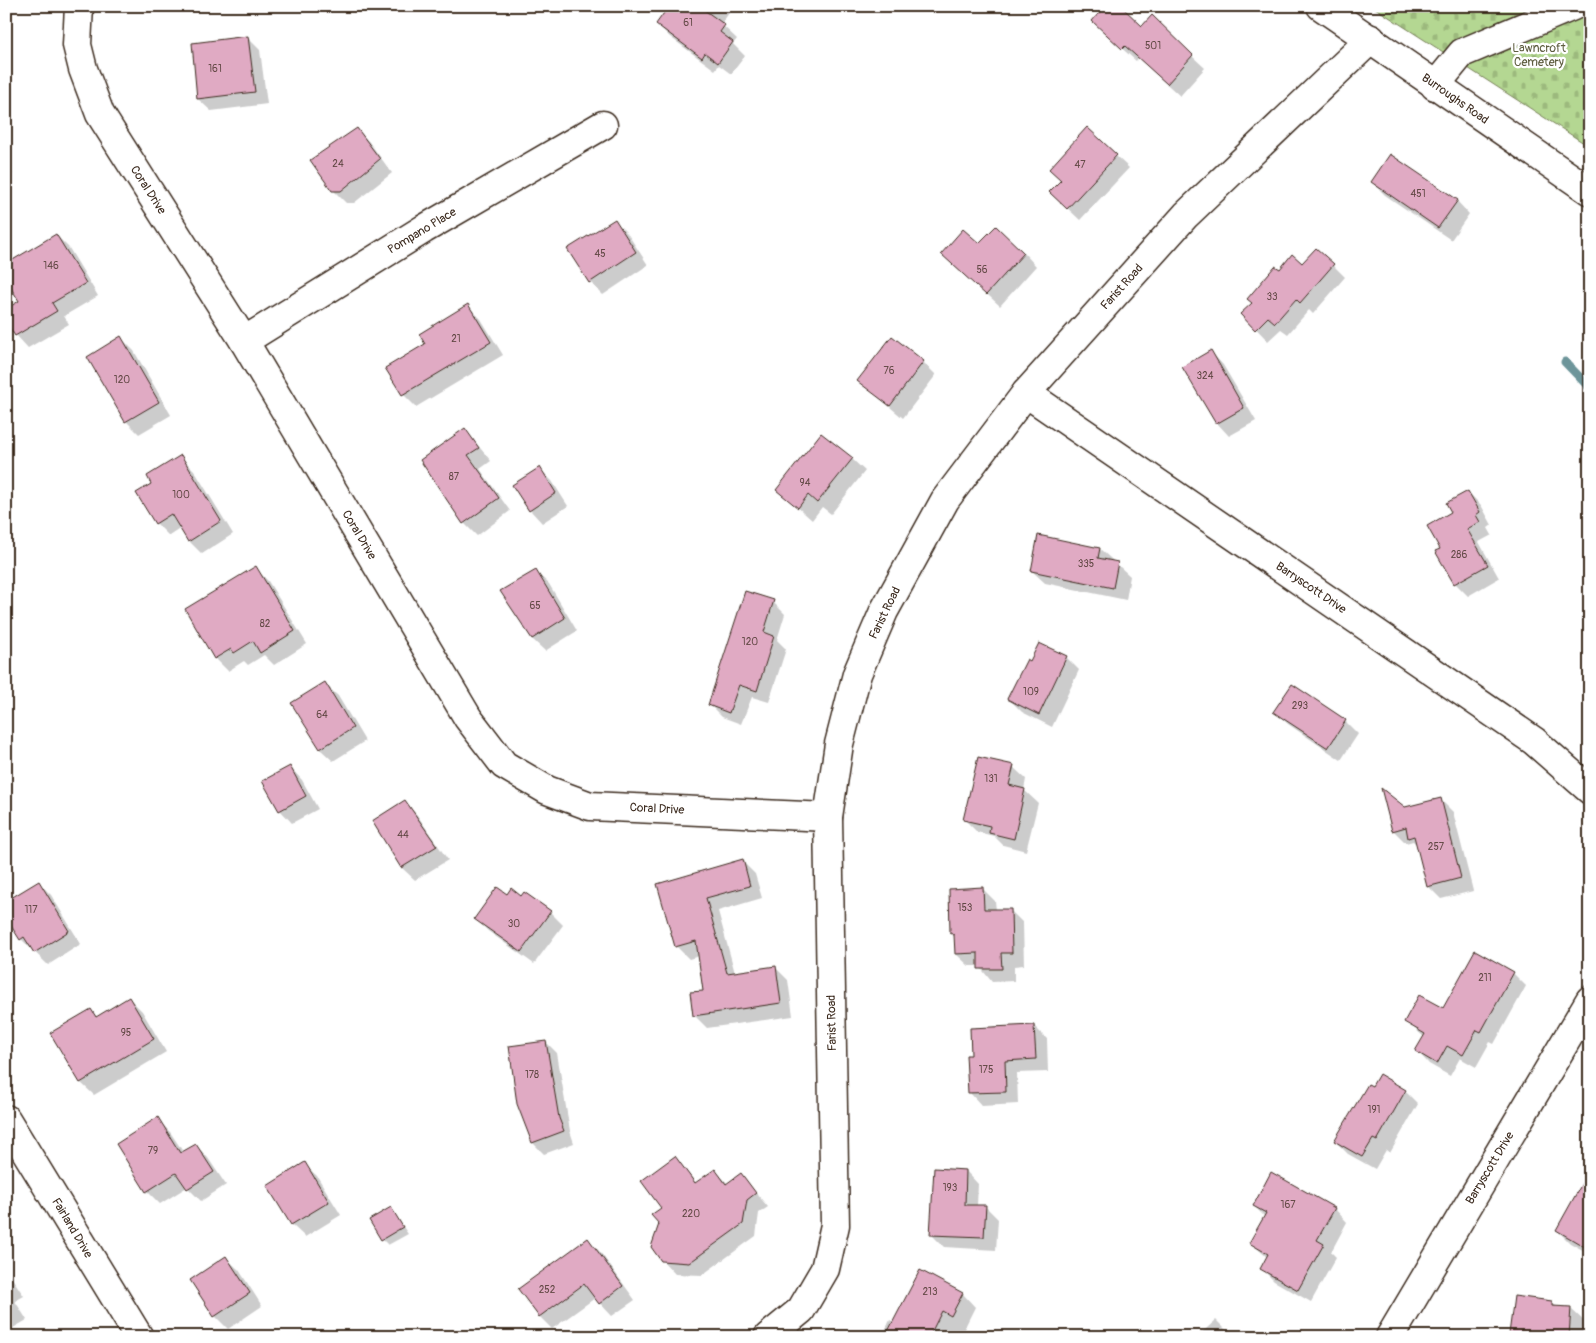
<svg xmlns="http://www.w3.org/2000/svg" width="1596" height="1343" viewBox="0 0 1596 1343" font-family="Pangolin,sans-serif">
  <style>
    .cemetery { fill: url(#cemetery-stones); stroke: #788058 }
    .shadow { fill: #0003 }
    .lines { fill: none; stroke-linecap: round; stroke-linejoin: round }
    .stream { stroke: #6d959a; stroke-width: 9 }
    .building { fill: #e0aac3; stroke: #3b2a1e }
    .minor-casing { stroke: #3b2a1e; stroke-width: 31 }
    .minor { stroke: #fff; stroke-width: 28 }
    .labels { text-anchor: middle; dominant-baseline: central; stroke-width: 4.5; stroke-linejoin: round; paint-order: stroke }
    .number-label { font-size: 10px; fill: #644a47 }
    .park-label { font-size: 12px; fill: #5f5e41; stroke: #fff }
    .street-label { font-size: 12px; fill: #3b2a1e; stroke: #fff }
  </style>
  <defs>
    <pattern id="cemetery-stones" width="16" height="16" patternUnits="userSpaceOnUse" patternTransform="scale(1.25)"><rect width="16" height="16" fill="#b4d792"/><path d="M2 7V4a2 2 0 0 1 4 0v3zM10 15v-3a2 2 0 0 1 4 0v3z" fill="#9cb97d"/></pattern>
  </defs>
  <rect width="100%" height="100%" fill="#fff"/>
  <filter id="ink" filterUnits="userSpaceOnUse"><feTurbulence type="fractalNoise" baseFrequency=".02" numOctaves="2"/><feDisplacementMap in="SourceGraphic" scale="10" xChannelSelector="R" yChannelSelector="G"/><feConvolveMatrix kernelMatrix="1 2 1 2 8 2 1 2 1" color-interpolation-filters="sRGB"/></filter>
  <g filter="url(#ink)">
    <path class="cemetery" d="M1372,6h218v141z"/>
    <g class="shadow">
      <path d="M670,6h59l3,3 -11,15 16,15 -4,5 12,12 -14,18 -12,-9 -4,5 -45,-33 -13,-13z"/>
      <path d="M1142,28l50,28 13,12 -25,28 -42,-38 -2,3 -30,-27z"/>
      <path d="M247,37l13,13 7,54 -56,7 -13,-12z"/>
      <path d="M357,129l12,13 23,31 -38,30h-8l-13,-13z"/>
      <path d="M1116,156l13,12 -49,52 -16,-15 -2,-25z"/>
      <path d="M6,164l7,10 -7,4z"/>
      <path d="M1372,182l85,19 12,13 -18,26 -66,-45z"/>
      <path d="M615,221l12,12 21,32 -45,30 -13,-13z"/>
      <path d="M56,235l13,13 29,48 -34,20 5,8 -41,24 -12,-13 5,-33z"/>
      <path d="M1024,253l12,13 -36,40 -44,-40z"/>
      <path d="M1302,264l31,1 12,12 -32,37 -4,-4 -21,24 -7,-5 -13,12 -26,-27 38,-43z"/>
      <path d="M468,306l13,13 22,36 -87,52 -13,-13 24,-49z"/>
      <path d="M121,338l13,13 37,64 -32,19 -13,-13z"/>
      <path d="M1211,352l12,13 33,56 -27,15 -12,-13z"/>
      <path d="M923,362l13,13 -33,43 -44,-37z"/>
      <path d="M465,430l26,31 -11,8 30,42 -33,25 -13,-13 -43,-62z"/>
      <path d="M181,457l13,13 39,64 -31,20 -13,-13 -8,-13 -12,8 -13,-13 -3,-39z"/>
      <path d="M852,459l13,12 -34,43 -9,-7 -10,13 -34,-30z"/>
      <path d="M539,468l13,13 16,25 -26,17 -12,-13z"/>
      <path d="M1468,492l13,13 11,20 -4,3 4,7 -13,7 20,36 -31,18 -13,-13 -18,-32 5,-2 11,-37z"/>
      <path d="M1100,549l30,27 -4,24 -81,-17 -13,-12z"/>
      <path d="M255,568l13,13 39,63 -33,21 -10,-10 -16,10 -4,-4 -16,10 -13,-13z"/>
      <path d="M536,572l13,12 28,47 -32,20 -13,-12z"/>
      <path d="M773,602l12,12 -8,26 9,9 -17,53 -17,-5 -11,27 -19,-7 -12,-12z"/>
      <path d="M1066,657l13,13 -27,57 -30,-15 -13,-13z"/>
      <path d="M325,684l13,12 27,45 -32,20 -13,-12z"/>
      <path d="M1275,712l70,9 13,13 -17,26 -53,-36z"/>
      <path d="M290,767l12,13 16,29 -26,14 -12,-13z"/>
      <path d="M1013,767l13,12 -2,11 14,13 -12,48 -23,-6 -9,-9 -17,-4 -12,-12z"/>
      <path d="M1440,799l13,13 20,79 -32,8 -13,-13 -11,-41 -4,-4 -7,2 -13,-13 12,-21z"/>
      <path d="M405,802l12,13 31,45 -33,20 -13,-12 -28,-46z"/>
      <path d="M6,824l5,7 -5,3z"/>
      <path d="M742,861l13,13 7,24 -44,13 17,62 40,-6 13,13 5,36 -86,12 -13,-13 10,-23 -5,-36 -10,3 -13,-13 -18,-61z"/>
      <path d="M39,883l12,12 30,49 -33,21 -27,-26z"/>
      <path d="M983,889l12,12 1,9h14l13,13 1,42 -10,1v15l-22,1 -13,-16h-10l-13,-12z"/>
      <path d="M507,896l14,2 29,14 13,13 -29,39 -46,-33 -12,-12z"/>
      <path d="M1513,973l13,13 -32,58 -4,-2 -14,25 -16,-9 -10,18 -21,-12 -12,-13 7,-14 -18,-16 37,-11z"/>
      <path d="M129,998l13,13 24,41 -72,43 -13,-12 -29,-49 39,-24 7,8z"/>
      <path d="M1034,1026l13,13 1,33 -31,1 1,31 -36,2 -12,-13 3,-37z"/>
      <path d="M546,1042l11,11 13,78 4,12 -30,11 -11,-11 -15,-39z"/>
      <path d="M1405,1091l13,13 -28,49 -4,-3 -11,19 -27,-15 -13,-13z"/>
      <path d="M157,1119l13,13 14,21 12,-8 12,13 18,27 -25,16 -14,-14 -27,17 -13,-13 -30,-47z"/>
      <path d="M675,1158l22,26 18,-14 13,14 13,-9 27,32 -9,6 -3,23 -54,39 -27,-1 -13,-14 -2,-36z"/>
      <path d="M304,1164l13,12 24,39 -36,22 -13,-12 -24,-39z"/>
      <path d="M966,1171l12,13 -1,22 9,1 12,12 -2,31 -52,-3 -13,-13z"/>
      <path d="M1272,1174l63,35 12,13 -16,30 5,5 -25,45 -37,-21 -12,-12 6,-11 -17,-15 14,-26 -11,-11z"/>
      <path d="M1590,1179v75l-20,-11 -13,-13z"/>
      <path d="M391,1209l17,25 -20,11 -6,-6z"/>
      <path d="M588,1239l12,13 35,48 -23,16 -17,-18 -43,31 -12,-12z"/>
      <path d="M226,1258l13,12 23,36 -34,23 -13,-13z"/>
      <path d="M6,1269l18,27 -9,5 12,19 -21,12z"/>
      <path d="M921,1272l42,22 12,13 -15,30h-78l8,-17 4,2z"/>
      <path d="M1552,1302l5,5 14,2 13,12 -1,16h-70l-3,-3z"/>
      <path d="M1216,1320l17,17h-36z"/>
    </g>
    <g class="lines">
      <path class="stream" d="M1565,362l25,26"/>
    </g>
    <g class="building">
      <path d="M669,6h30l26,19 -5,7 13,10 -15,21 -13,-10 -3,5 -46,-34z"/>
      <path d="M1105,6h16l21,20 10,-11 41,40 -26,29 -42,-38 -3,3 -30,-28z"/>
      <path d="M248,36l7,56 -58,7 -5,-56z"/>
      <path d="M1087,127l30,28 -50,54 -18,-17 12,-12 -12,-11z"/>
      <path d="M357,128l23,31 -39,32h-9l-22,-31z"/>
      <path d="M1390,154l68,46 -20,28 -67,-46z"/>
      <path d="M615,219l21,33 -47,31 -22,-34z"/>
      <path d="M996,226l28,27 -38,42 -45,-41 22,-25 16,14z"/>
      <path d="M56,234l30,49 -34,20 5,8 -42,25 -9,-14v-13l13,-8 -13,-21v-16z"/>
      <path d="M1316,248l18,16 -34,39 -4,-4 -21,24 -7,-6 -13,13 -15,-16 12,-11 -5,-4 28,-33 5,3 12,-15 10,9z"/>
      <path d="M468,304l23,38 -89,53 -17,-27 40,-24 -6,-10z"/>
      <path d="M121,336l38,66 -34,20 -38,-65z"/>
      <path d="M892,336l32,25 -34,45 -33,-25z"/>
      <path d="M1211,350l33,58 -28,16 -34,-57z"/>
      <path d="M465,428l14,20 -11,7 31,43 -36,26 -43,-64z"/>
      <path d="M821,433l32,25 -36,45 -9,-8 -10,13 -22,-18z"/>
      <path d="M181,455l40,66 -33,21 -17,-28 -16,10 -19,-31 15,-9 -4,-8z"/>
      <path d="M540,467l16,26 -27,18 -17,-26z"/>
      <path d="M1468,491l12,21 -4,3 4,7 -13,7 21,36 -34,19 -19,-33 5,-2 -13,-23 24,-14 -5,-9z"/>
      <path d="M1038,535l62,13 -2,10 20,4 -5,26 -82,-17z"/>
      <path d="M256,566l39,65 -35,22 -7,-12 -19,12 -3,-4 -17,10 -29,-50z"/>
      <path d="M536,570l29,48 -33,21 -32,-48z"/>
      <path d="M745,591l29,9 -10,32 10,4 -17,55 -18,-6 -10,28 -21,-8z"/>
      <path d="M1039,643l28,13 -28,59 -32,-16 20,-40 3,2z"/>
      <path d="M325,682l28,46 -33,21 -29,-46z"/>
      <path d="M1292,684l54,36 -18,28 -55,-36z"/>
      <path d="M978,757l36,8 -5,20 16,4 -11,50 -25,-6 1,-7 -27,-6z"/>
      <path d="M290,766l16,30 -27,15 -17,-30z"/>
      <path d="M1381,788l24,19 36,-9 20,80 -34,9 -13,-51 -6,2 -2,-11 -14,4z"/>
      <path d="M405,800l32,46 -36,22 -29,-47z"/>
      <path d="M743,859l7,27 -44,12 21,75 49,-7 5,37 -88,13 -3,-24 13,-1 -7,-50 -21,6 -18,-63z"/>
      <path d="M39,881l30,50 -35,22 -10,-16 -4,3 -14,-22v-17z"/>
      <path d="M497,887l10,7 4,-6 10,8 3,-4 27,19 -30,41 -47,-33z"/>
      <path d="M983,887l1,22h27l1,44h-11l1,16h-24v-16l-23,1 -1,-19 -4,-2 -1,-44z"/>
      <path d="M1475,950l39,22 -33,60 -4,-2 -14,25 -16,-9 -10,18 -22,-13 10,-17 -21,-12 15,-27 24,13z"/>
      <path d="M129,997l25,42 -74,44 -30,-50 41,-24 5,8z"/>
      <path d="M1034,1025l2,34 -31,2 1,31 -38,1 -2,-38h5l-1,-27z"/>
      <path d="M546,1041l13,77 5,13 -32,12 -15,-39 -8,-58z"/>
      <path d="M1379,1074l27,16 -29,51 -4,-2 -11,18 -28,-16 34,-57 4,2z"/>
      <path d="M158,1117l22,36 16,-9 18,28 -27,17 -11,-16 -30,19 -30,-48z"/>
      <path d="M675,1156l20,27 20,-14 11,15 15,-11 15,20 -9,7 -4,24 -54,39 -28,-2 -10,-14 8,-23 -8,-9 10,-7 -20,-27z"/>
      <path d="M305,1162l24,40 -38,23 -24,-39z"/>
      <path d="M934,1168l32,2 -1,35h21l-2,32 -54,-2z"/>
      <path d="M1590,1169v81l-34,-20z"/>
      <path d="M1271,1172l64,36 -18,32 7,4 -26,46 -38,-21 8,-15 -19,-11 17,-30 -13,-7z"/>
      <path d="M391,1207l12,20 -22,13 -12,-20z"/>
      <path d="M588,1238l35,48 -24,18 -15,-20 -45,33 -21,-28z"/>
      <path d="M226,1256l24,37 -36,24 -24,-37z"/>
      <path d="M920,1270l43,23 -12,23 -9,-5 -13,26h-44z"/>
      <path d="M1514,1296l38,5v5l19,1 -2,30h-43l-17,-3z"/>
    </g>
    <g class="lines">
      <g class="minor-casing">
        <g id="minor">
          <path d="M79,6l-2,39 6,24 17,45 144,227 224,377 36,47 43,25 43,16 238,11"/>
          <path d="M1321,6l269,185"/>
          <path d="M1435,86l27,-33 111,-47"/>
          <path d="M244,341l180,-112 179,-104"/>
          <path d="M1026,393l508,348 56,49"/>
          <path d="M6,1119l133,218"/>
          <path d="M768,1337l33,-27 24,-41 10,-44 -7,-408 11,-73 18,-70 27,-63 61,-111 81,-107 160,-178 185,-176"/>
          <path d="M1390,1337l200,-337"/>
        </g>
      </g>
      <use href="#minor" class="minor"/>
    </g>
  </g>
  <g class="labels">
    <g class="number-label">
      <text x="688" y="23">61</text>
      <text x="1153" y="46">501</text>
      <text x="215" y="69">161</text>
      <text x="338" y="164">24</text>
      <text x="1080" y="165">47</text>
      <text x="1418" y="194">451</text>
      <text x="600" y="254">45</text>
      <text x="51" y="266">146</text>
      <text x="982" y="270">56</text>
      <text x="1272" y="297">33</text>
      <text x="456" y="339">21</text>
      <text x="889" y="371">76</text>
      <text x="1205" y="376">324</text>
      <text x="122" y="380">120</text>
      <text x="454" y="477">87</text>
      <text x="805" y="483">94</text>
      <text x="181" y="495">100</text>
      <text x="1459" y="555">286</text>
      <text x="1086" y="564">335</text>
      <text x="535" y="606">65</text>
      <text x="265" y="624">82</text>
      <text x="750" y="642">120</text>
      <text x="1031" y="692">109</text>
      <text x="1300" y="706">293</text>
      <text x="322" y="715">64</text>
      <text x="991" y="779">131</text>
      <text x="403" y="835">44</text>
      <text x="1436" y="847">257</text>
      <text x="965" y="908">153</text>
      <text x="31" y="910">117</text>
      <text x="514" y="924">30</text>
      <text x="1485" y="978">211</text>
      <text x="126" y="1033">95</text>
      <text x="986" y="1070">175</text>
      <text x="532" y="1075">178</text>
      <text x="1374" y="1110">191</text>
      <text x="153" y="1151">79</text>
      <text x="950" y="1188">193</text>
      <text x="1288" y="1205">167</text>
      <text x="691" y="1214">220</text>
      <text x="547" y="1290">252</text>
      <text x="930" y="1292">213</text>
    </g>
    <g class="park-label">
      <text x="1539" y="48">Lawncroft<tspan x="1539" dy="14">Cemetery</tspan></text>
    </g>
    <g class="street-label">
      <text transform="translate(1455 99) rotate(35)">Burroughs Road</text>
      <text transform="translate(148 190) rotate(57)">Coral Drive</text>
      <text transform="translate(422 231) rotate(-31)">Pompano Place</text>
      <text transform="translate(1122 287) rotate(-48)">Farist Road</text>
      <text transform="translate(359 535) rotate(59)">Coral Drive</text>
      <text transform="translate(1311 588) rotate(34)">Barryscott Drive</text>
      <text transform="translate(885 613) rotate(-64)">Farist Road</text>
      <text transform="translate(657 809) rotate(3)">Coral Drive</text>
      <text transform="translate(832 1023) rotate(-91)">Farist Road</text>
      <text transform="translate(1490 1168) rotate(-59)">Barryscott Drive</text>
      <text transform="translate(72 1228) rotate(59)">Fairland Drive</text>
    </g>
  </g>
  <rect width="1596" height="1343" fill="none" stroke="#fff" stroke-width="25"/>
  <rect x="12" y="12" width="1571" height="1318" fill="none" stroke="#3b2a1e" stroke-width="2" filter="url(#ink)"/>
</svg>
